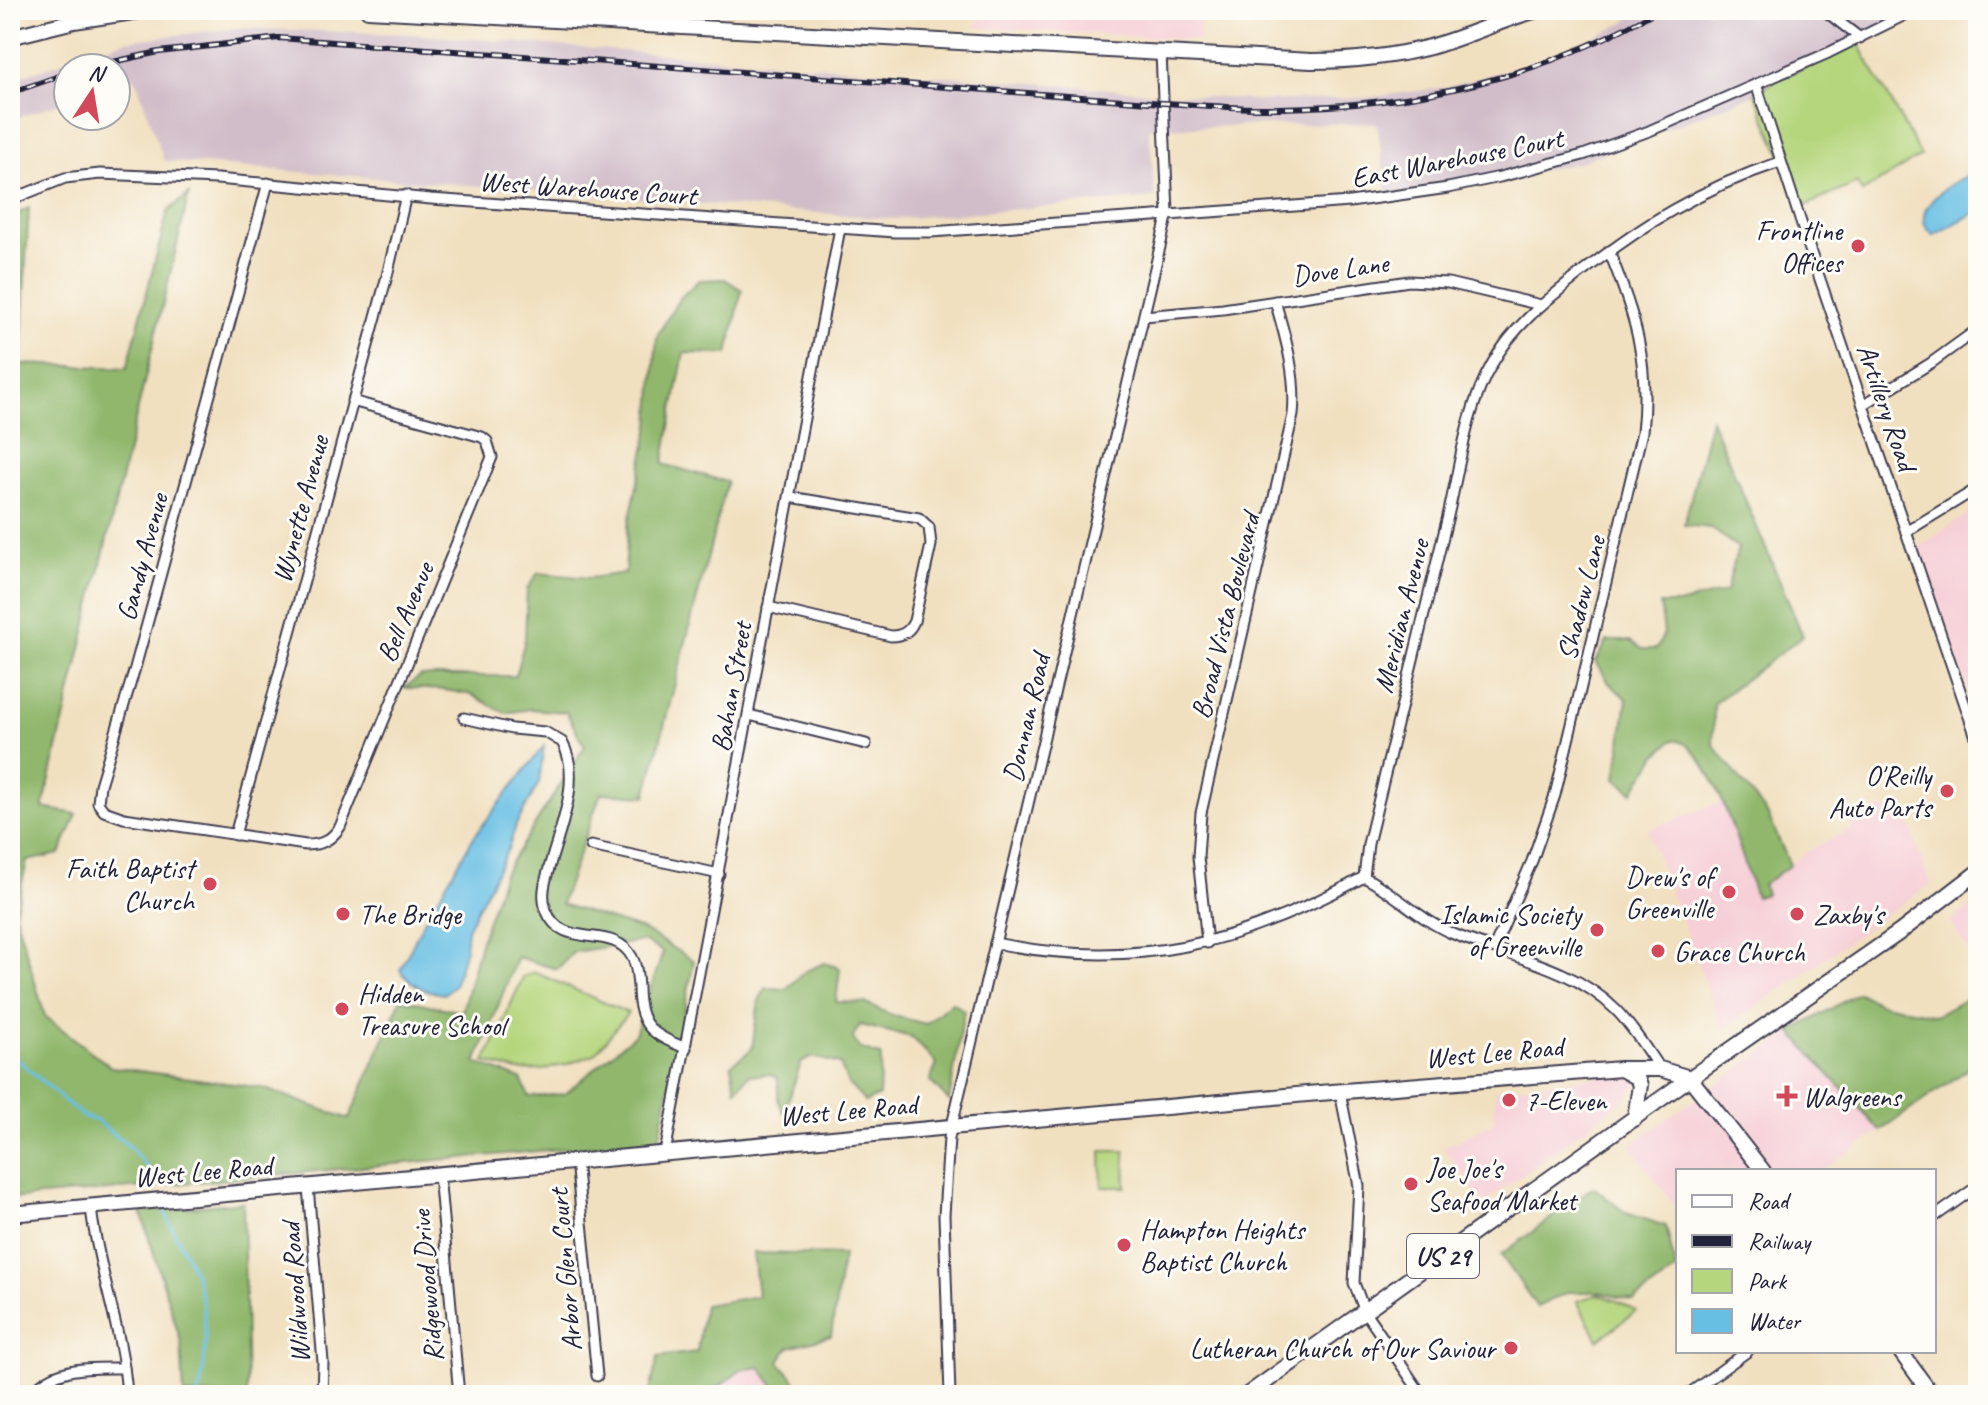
<svg xmlns="http://www.w3.org/2000/svg" width="1988" height="1405" viewBox="0 0 1988 1405" font-family="Caveat,sans-serif">
  <style>
    .built { fill: #f6cfd7 }
    .industrial { fill: #d1bdc9 }
    .green { fill: #b5d67d; stroke: #6c7c5c; stroke-width: 2 }
    .forest { fill: #90b76c; stroke: #596c54; stroke-width: 2; fill-rule: evenodd }
    .water { fill: #67bfe4; stroke: #447090; stroke-width: 2 }
    .lines { fill: none; stroke-linecap: round; stroke-linejoin: round }
    .stream { stroke: #67bfe4; stroke-width: 3 }
    .street-casing { stroke: #413e4f; stroke-width: 13 }
    .secondary-casing { stroke: #413e4f; stroke-width: 18 }
    .primary-casing { stroke: #413e4f; stroke-width: 18 }
    .street { stroke: #fff; stroke-width: 9 }
    .secondary { stroke: #fff; stroke-width: 14 }
    .primary { stroke: #fff; stroke-width: 14 }
    .rail-casing { stroke: #22223b; stroke-width: 6 }
    .rail { stroke: #fdfcf7; stroke-width: 3; stroke-dasharray: 9; stroke-linecap: butt }
    .poi-dot { fill: #d1495b; stroke: #fdfcf7; stroke-width: 3 }
    .labels { text-anchor: middle; dominant-baseline: central; stroke-width: 6; stroke-linejoin: round; paint-order: stroke }
    .shield { fill: #fdfcf7; stroke: #646373; stroke-width: 2 }
    .shield-label { font-size: 26px; font-weight: bold; fill: #22223b }
    .street-label { font-size: 28px; fill: #22223b; stroke: #fdfcf7 }
    .poi-label { font-size: 28px; fill: #22223b; stroke: #fdfcf7; text-anchor: start }
  </style>
  <rect width="100%" height="100%" fill="#fdfcf7"/>
  <filter id="ink" filterUnits="userSpaceOnUse"><feTurbulence type="fractalNoise" baseFrequency=".0125" numOctaves="2"/><feDisplacementMap in="SourceGraphic" scale="16" xChannelSelector="R" yChannelSelector="G"/><feConvolveMatrix kernelMatrix="1 2 1 2 8 2 1 2 1" color-interpolation-filters="sRGB"/></filter>
  <filter id="wash" filterUnits="userSpaceOnUse"><feTurbulence type="fractalNoise" baseFrequency=".006" numOctaves="4" result="noise"/><feDisplacementMap in="SourceGraphic" scale="32" xChannelSelector="R" yChannelSelector="G"/><feGaussianBlur stdDeviation="1.8" result="paint"/><feColorMatrix in="noise" values="0 0 0 0 0 0 0 0 0 0 0 0 0 0 0 0 0 1.4 0 .05"/><feComposite in="paint" operator="in"/></filter>
  <g filter="url(#wash)">
    <rect width="100%" height="100%" fill="#f1e0c0"/>
    <g class="built">
      <path d="M994,10h205v30l-224,-13 9,-12z"/>
      <path d="M1978,506v212l-60,-170z"/>
      <path d="M1722,802l34,94 6,-11 46,-34 44,-23 -5,-10 56,-13 27,79 -207,146 -76,-200z"/>
      <path d="M1978,901v66l-28,-46z"/>
      <path d="M1791,1032l89,99 -58,40h-144v40l-48,-66z"/>
      <path d="M1648,1071l-21,26 -143,106 -41,-55 51,-26 1,-33z"/>
      <path d="M759,1354l26,41h-83z"/>
    </g>
    <path class="industrial" d="M1643,10h269l-53,34 -77,33 -27,17 -178,69 -189,38 -11,-78 -228,5 6,70 -262,21 -729,-58 -29,-84 -19,6v-15h-48v32l-58,20v-40l115,-39 112,-13 169,6 858,67 101,-3 82,-11 92,-26 77,-34z"/>
    <g class="green">
      <path d="M1859,44l62,112 -59,36 -5,-9 -54,24 -48,-113 27,-17z"/>
      <path d="M534,972l94,41 -33,41 -27,10 -26,6 -24,1 -33,-9 38,-85z"/>
      <path d="M1101,1151h24l1,36h-24z"/>
      <path d="M1598,1294l24,9 14,8 -38,29 -21,-39z"/>
    </g>
    <g class="forest">
      <path d="M189,194l-146,614 34,6 -17,40 -33,7 -12,53 30,102 66,51 152,21 86,31 52,-120 61,13 18,-69 24,-70 81,-127 -19,-34 -35,-3 -26,4 -33,-18 -27,-5 -41,-2 17,-12h94l10,-36 2,-51 11,-16 52,5 35,-5 3,-46 22,-101 7,-90 22,-37 20,-19 26,-1 17,11 -14,64 -44,-1 -21,111 64,18 -81,314 -45,-3 -40,111 82,26 51,31 -35,179 -649,59v-982l19,-9 -9,156 107,4 41,-157zM643,941l20,11 -28,82 -70,60 -36,3 -8,-18 -45,-16 41,-106 40,12 17,-17z"/>
      <path d="M1711,419l92,217 -89,67 -1,41 55,71 22,50 -27,20 3,9 -10,3c-15,-42 -35,-119 -66,-150 -5,-4 -10,-6 -17,-7l-16,15 -24,37 -17,-13 11,-80 -18,-16 -13,-21 11,-21h23l12,8h15l7,-16 -4,-29h18l48,-12 12,-44 -27,-20 -27,-3z"/>
      <path d="M824,963l16,5 -4,34 29,1 29,13 32,8 26,-22 12,9 -15,90 -19,-20 7,-17 -25,-27 -52,-12 -7,13 6,10 22,8 -2,40 -14,6 -17,-18 -8,-20 -28,-7 -11,6 -17,50 -6,-13v-21l-8,-5 -21,1 -13,15 -5,-25 21,-16 7,-49 7,-12 20,1 18,-17z"/>
      <path d="M1978,992v70l-98,69 -89,-99 67,-39 21,10 58,12z"/>
      <path d="M1593,1187l33,26 40,13 10,44 -42,31 -35,-9h-31l-31,15 -36,-52z"/>
      <path d="M243,1202l4,193h-63l-3,-53 -40,-130z"/>
      <path d="M753,1253l90,2 -12,81 -42,11 -10,15 17,19 -16,14 -20,-28 -19,3 -33,25h-59l9,-38 39,-5 7,-47 54,-9z"/>
    </g>
    <g class="water">
      <path d="M1978,173v38l-44,24c-33,-22 22,-59 44,-62z"/>
      <path d="M544,746l-5,37 -23,42 -7,22 -42,82 -2,20 -11,36 -10,9c-20,-3 -31,-8 -44,-24l22,-45 53,-90z"/>
    </g>
    <g class="lines">
      <g class="stream">
        <path d="M10,1053l72,63 15,5 34,27 17,20 8,17"/>
        <path d="M165,1211c7,20 19,37 27,56 16,38 17,88 6,128"/>
      </g>
    </g>
  </g>
  <g filter="url(#ink)">
    <g class="lines">
      <g class="street-casing">
        <g id="street">
          <path d="M1824,10l36,28"/>
          <path d="M1756,84l53,163 169,496"/>
          <path d="M268,183l-133,485 -35,117 -2,18 6,8 20,7 182,27c16,0 25,-5 34,-18l152,-370 -5,-16 -5,-4 -130,-36"/>
          <path d="M10,200l55,-22 35,-4 117,5 214,20 464,33h36l419,-30 98,-14 52,-11 83,-22 66,-24 179,-78 87,-43"/>
          <path d="M1144,316l79,-7 186,-28 39,2 93,22"/>
          <path d="M1863,405l68,-42 47,-34"/>
          <path d="M1906,532l72,-44"/>
          <path d="M768,607l123,29c12,0 19,-5 23,-15l17,-76 -2,-18 -10,-9 -129,-21"/>
          <path d="M749,715l117,29"/>
          <path d="M464,718l48,11 33,3 17,10c21,36 -3,89 -13,126 -4,14 -8,27 -3,42 16,42 67,12 86,47 5,9 5,19 6,30 0,39 14,48 48,61"/>
          <path d="M235,835l152,-559 19,-81"/>
          <path d="M591,846l128,28"/>
          <path d="M1364,877l4,-33c27,-108 53,-216 79,-324 12,-49 19,-112 45,-156 20,-36 52,-62 84,-87 66,-52 123,-88 204,-115"/>
          <path d="M1364,877c31,16 55,42 87,56 57,24 120,32 165,77 17,17 30,39 44,59"/>
          <path d="M995,943c140,28 245,2 369,-66"/>
          <path d="M1207,943l-9,-86 3,-44 92,-398c4,-39 -7,-76 -18,-114"/>
          <path d="M1494,948l38,-87 23,-66 87,-363c8,-70 -7,-117 -33,-181"/>
          <path d="M1340,1092l19,94 -5,97 11,29 57,83"/>
          <path d="M665,1153l175,-925"/>
          <path d="M576,1160l21,216"/>
          <path d="M439,1174l20,221"/>
          <path d="M308,1187l15,175 -1,33"/>
          <path d="M91,1208c7,63 32,123 36,187"/>
          <path d="M1934,1217l44,-31"/>
          <path d="M30,1395c25,-30 58,-27 94,-27"/>
          <path d="M950,1395l-6,-180 5,-77 219,-925 -7,-160"/>
          <path d="M1687,1395l61,-44"/>
        </g>
      </g>
      <g class="secondary-casing">
        <g id="secondary">
          <path d="M368,10l943,51c41,0 80,-4 119,-14 36,-10 71,-27 107,-37"/>
          <path d="M10,37l64,-16 72,-11"/>
          <path d="M10,1214l1297,-120 314,-25h39l30,9 73,93"/>
          <path d="M1900,1351l32,44"/>
        </g>
      </g>
      <g class="primary-casing">
        <g id="primary">
          <path d="M1621,1069l16,9 3,7 -5,33"/>
          <path d="M1247,1395l443,-317 210,-146 78,-60"/>
        </g>
      </g>
      <use href="#street" class="street"/>
      <use href="#secondary" class="secondary"/>
      <use href="#primary" class="primary"/>
      <g class="rail-casing">
        <g id="rail">
          <path d="M85,68l74,-16 120,-14 884,65c38,2 77,6 116,5 137,-2 259,-29 379,-98"/>
          <path d="M10,93l58,-20"/>
        </g>
      </g>
      <use href="#rail" class="rail"/>
    </g>
  </g>
  <g class="poi-dot">
    <circle cx="1858" cy="246" r="8"/>
    <circle cx="1947" cy="791" r="8"/>
    <circle cx="210" cy="884" r="8"/>
    <circle cx="1729" cy="892" r="8"/>
    <circle cx="343" cy="914" r="8"/>
    <circle cx="1797" cy="914" r="8"/>
    <circle cx="1597" cy="930" r="8"/>
    <circle cx="1658" cy="951" r="8"/>
    <circle cx="342" cy="1009" r="8"/>
    <path d="M1783 1084h8v8h8v8h-8v8h-8v-8h-8v-8h8z"/>
    <circle cx="1509" cy="1100" r="8"/>
    <circle cx="1411" cy="1184" r="8"/>
    <circle cx="1124" cy="1245" r="8"/>
    <circle cx="1511" cy="1348" r="8"/>
  </g>
  <g class="labels">
    <rect class="shield" x="1407" y="1234" width="72" height="44" rx="6"/>
    <g class="shield-label">
      <text x="1443" y="1256">US 29</text>
    </g>
    <g class="street-label">
      <text transform="translate(1457 158) rotate(-11)">East Warehouse Court</text>
      <text transform="translate(588 188) rotate(4)">West Warehouse Court</text>
      <text transform="translate(1340 269) rotate(-8)">Dove Lane</text>
      <text transform="translate(1887 407) rotate(71)">Artillery Road</text>
      <text transform="translate(300 509) rotate(-75)">Wynette Avenue</text>
      <text transform="translate(142 557) rotate(-75)">Gandy Avenue</text>
      <text transform="translate(1581 598) rotate(-76)">Shadow Lane</text>
      <text transform="translate(405 612) rotate(-67)">Bell Avenue</text>
      <text transform="translate(1225 616) rotate(-76)">Broad Vista Boulevard</text>
      <text transform="translate(1401 616) rotate(-76)">Meridian Avenue</text>
      <text transform="translate(731 687) rotate(-80)">Bahan Street</text>
      <text transform="translate(1026 718) rotate(-77)">Donnan Road</text>
      <text transform="translate(1494 1052) rotate(-5)">West Lee Road</text>
      <text transform="translate(848 1110) rotate(-5)">West Lee Road</text>
      <text transform="translate(203 1171) rotate(-5)">West Lee Road</text>
      <text transform="translate(565 1270) rotate(-95)">Arbor Glen Court</text>
      <text transform="translate(427 1286) rotate(-95)">Ridgewood Drive</text>
      <text transform="translate(295 1293) rotate(-94)">Wildwood Road</text>
    </g>
    <g class="poi-label">
      <text x="1842" y="230" text-anchor="end">Frontline<tspan x="1842" dy="32">Offices</tspan></text>
      <text x="1931" y="775" text-anchor="end">O'Reilly<tspan x="1931" dy="32">Auto Parts</tspan></text>
      <text x="194" y="868" text-anchor="end">Faith Baptist<tspan x="194" dy="32">Church</tspan></text>
      <text x="1713" y="876" text-anchor="end">Drew's of<tspan x="1713" dy="32">Greenville</tspan></text>
      <text x="359" y="914">The Bridge</text>
      <text x="1581" y="914" text-anchor="end">Islamic Society<tspan x="1581" dy="32">of Greenville</tspan></text>
      <text x="1813" y="914">Zaxby's</text>
      <text x="1674" y="951">Grace Church</text>
      <text x="358" y="993">Hidden<tspan x="358" dy="32">Treasure School</tspan></text>
      <text x="1803" y="1096">Walgreens</text>
      <text x="1525" y="1100">7-Eleven</text>
      <text x="1427" y="1168">Joe Joe's<tspan x="1427" dy="32">Seafood Market</tspan></text>
      <text x="1140" y="1229">Hampton Heights<tspan x="1140" dy="32">Baptist Church</tspan></text>
      <text x="1495" y="1348" text-anchor="end">Lutheran Church of Our Saviour</text>
    </g>
  </g>
  <rect width="1988" height="1405" fill="none" stroke="#fdfcf7" stroke-width="40"/>
  <rect x="1676" y="1169" width="260" height="184" fill="#fdfcf7" stroke="#a5a5ac" stroke-width="2"/>
  <rect x="1692" y="1195" width="40" height="12" fill="#ffffff" stroke="#a5a5ac" stroke-width="2"/>
  <text x="1748" y="1209" font-size="24" fill="#22223b">Road</text>
  <rect x="1692" y="1235" width="40" height="12" fill="#22223b" stroke="#a5a5ac" stroke-width="2"/>
  <text x="1748" y="1249" font-size="24" fill="#22223b">Railway</text>
  <rect x="1692" y="1269" width="40" height="24" fill="#b5d67d" stroke="#a5a5ac" stroke-width="2"/>
  <text x="1748" y="1289" font-size="24" fill="#22223b">Park</text>
  <rect x="1692" y="1309" width="40" height="24" fill="#67bfe4" stroke="#a5a5ac" stroke-width="2"/>
  <text x="1748" y="1329" font-size="24" fill="#22223b">Water</text>
  <g transform="translate(92 92) rotate(12)"><circle r="38" fill="#fdfcf7" stroke="#a5a5ac" stroke-width="2"/>
  <path d="M0-6L14 30L0 20L-14 30Z" fill="#d1495b"/>
  <text y="-12" font-size="22" font-weight="bold" text-anchor="middle" fill="#22223b">N</text>
  </g>
</svg>
